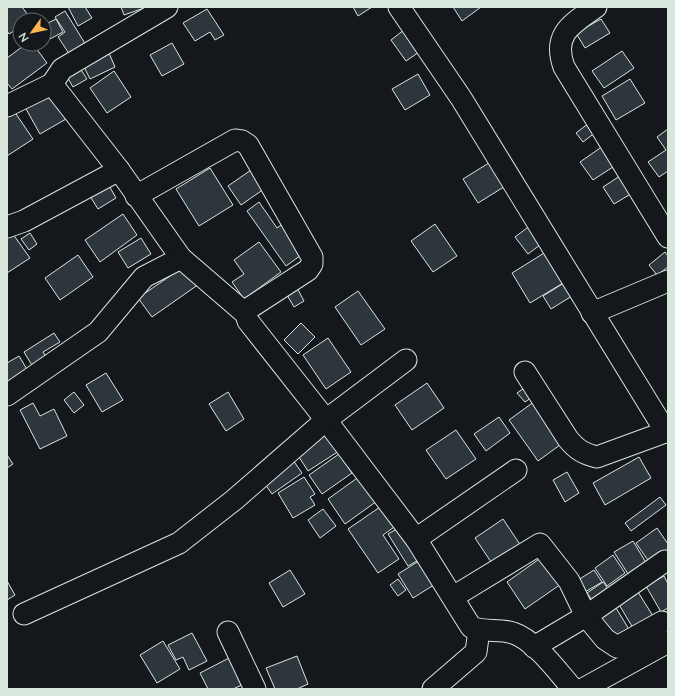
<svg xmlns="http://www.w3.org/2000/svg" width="675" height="696" viewBox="0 0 675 696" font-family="Lato,sans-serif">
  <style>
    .building { fill: #2c363c; stroke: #d8e6dc }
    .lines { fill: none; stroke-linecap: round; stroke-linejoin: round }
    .minor-casing { stroke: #d8e6dc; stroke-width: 23 }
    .minor { stroke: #14181c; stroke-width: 21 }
  </style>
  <rect width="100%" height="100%" fill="#14181c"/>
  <g class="building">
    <path d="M7,7h15l9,12 -11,1v7l-11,7 -2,-3z"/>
    <path d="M68,7h17l7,11 -14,8z"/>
    <path d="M121,7h26l-23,8z"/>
    <path d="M353,7h19l-14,9z"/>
    <path d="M453,7h28l-19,14z"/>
    <path d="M207,9l17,26 -9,5 -5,-8 -15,9 -12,-18z"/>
    <path d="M65,11l21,34 -16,10 -12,-18 7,-5 -10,-15z"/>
    <path d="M56,19l7,13 -15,8 -4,-8v-7z"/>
    <path d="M601,19l9,14 -25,15 -9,-15z"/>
    <path d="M409,26l16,22 -19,13 -15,-21z"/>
    <path d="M172,43l12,21 -22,12 -12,-21z"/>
    <path d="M26,44h7l14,19 -35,26 -5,-6v-25z"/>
    <path d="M622,51l12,17 -30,20 -12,-17z"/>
    <path d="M109,53l6,14 -25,12 -6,-12z"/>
    <path d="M76,62l11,17 -14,8 -10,-17z"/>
    <path d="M114,71l17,26 -24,16 -17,-25z"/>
    <path d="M418,74l12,21 -25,15 -13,-21z"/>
    <path d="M630,79l15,24 -29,17 -14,-24z"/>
    <path d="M50,92l16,27 -26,15 -15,-27z"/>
    <path d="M12,108l21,31 -26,17v-45z"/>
    <path d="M593,120l7,9 -17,13 -7,-9z"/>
    <path d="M668,129v42l-9,6 -11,-15 18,-12 -9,-13z"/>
    <path d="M603,146l13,19 -23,15 -13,-18z"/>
    <path d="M492,161l15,24 -29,18 -15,-24z"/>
    <path d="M210,168l23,37 -34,21 -23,-37z"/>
    <path d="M251,170l13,19 -23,16 -13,-19z"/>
    <path d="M623,174l11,18 -20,12 -11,-17z"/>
    <path d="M107,182l9,16 -18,11 -10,-16z"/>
    <path d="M259,202l18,26 7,-5 20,30 -18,13 -39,-55z"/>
    <path d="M123,214l14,21 -37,27 -15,-22z"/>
    <path d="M435,224l22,32 -24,16 -22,-31z"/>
    <path d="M531,225l13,17 -16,12 -13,-17z"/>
    <path d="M10,230l20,28 -23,15v-41z"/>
    <path d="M30,233l7,11 -8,6 -8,-11z"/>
    <path d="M141,238l10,16 -23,14 -10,-16z"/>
    <path d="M259,242l22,30 -37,27 -12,-17 12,-8 -10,-14z"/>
    <path d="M549,250l19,30 -38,23 -18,-30z"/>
    <path d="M665,252l3,4v11l-11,8 -8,-10z"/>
    <path d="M78,255l15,22 -33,23 -15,-22z"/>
    <path d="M186,265l13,19 -47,33 -14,-19z"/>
    <path d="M564,283l8,13 -21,13 -8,-13z"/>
    <path d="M297,288l7,13 -10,6 -7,-12z"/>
    <path d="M358,291l27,38 -24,16 -26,-38z"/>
    <path d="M301,323l14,14 -17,17 -14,-14z"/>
    <path d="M54,333l6,9 -17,10 4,7 -14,8 -9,-15z"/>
    <path d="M328,338l23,34 -25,17 -23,-34z"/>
    <path d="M19,356l9,15 -21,12v-20z"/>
    <path d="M106,373l17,27 -21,12 -16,-27z"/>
    <path d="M536,380l7,10 -18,12 -8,-9z"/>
    <path d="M427,383l17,25 -32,22 -17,-25z"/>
    <path d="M74,392l10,13 -10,8 -10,-13z"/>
    <path d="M228,392l16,27 -18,12 -17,-27z"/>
    <path d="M546,393l29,41 -37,27 -29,-41z"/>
    <path d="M33,403l7,13 14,-7 13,27 -27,13 -20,-39z"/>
    <path d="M499,417l11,16 -24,18 -12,-17z"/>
    <path d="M456,430l20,29 -30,20 -20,-29z"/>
    <path d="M327,432l12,19 -31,20 -18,-28z"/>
    <path d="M288,453l14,20 -30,21 -14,-20z"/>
    <path d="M339,454l13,19 -30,21 -13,-19z"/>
    <path d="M7,455l6,9 -6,4z"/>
    <path d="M639,457l12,21 -46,27 -12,-22z"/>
    <path d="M567,472l12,21 -14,9 -12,-22z"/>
    <path d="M360,476l17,25 -32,23 -17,-25z"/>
    <path d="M304,477l11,17 -5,3 5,8 -22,13 -15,-25z"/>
    <path d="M660,497l6,8 -35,26 -6,-8z"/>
    <path d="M383,505l14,20 -14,10 16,24 -21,14 -30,-44z"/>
    <path d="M323,509l13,17 -16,12 -12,-18z"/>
    <path d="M503,519l18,27 -28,19 -18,-27z"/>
    <path d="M402,526l20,32 -14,8 -20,-32z"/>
    <path d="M657,528l11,16v11l-16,11 -16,-23z"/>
    <path d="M633,541l15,25 -18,11 -16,-25z"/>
    <path d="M613,555l12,18 -18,13 -12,-18z"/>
    <path d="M542,557l19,27 -36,25 -18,-27z"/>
    <path d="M422,559l15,24 -24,15 -15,-24z"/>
    <path d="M290,570l15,24 -22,13 -14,-24z"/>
    <path d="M594,570l8,12 -17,10 -7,-12z"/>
    <path d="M664,576l4,8v24l-7,4 -15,-26z"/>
    <path d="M398,579l8,11 -8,6 -8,-11z"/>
    <path d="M7,581l8,14 -8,5z"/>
    <path d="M603,582l10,13 -16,12 -10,-14z"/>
    <path d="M638,592l15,24 -20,12 -15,-25z"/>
    <path d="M613,603l17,28 -17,10 -16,-28z"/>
    <path d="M192,633l15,28 -18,9 -6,-13 -7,3 -8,-15z"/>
    <path d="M163,641l17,28 -23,14 -17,-28z"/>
    <path d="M297,656l11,28 -11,5h-22l-9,-21z"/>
    <path d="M231,657l13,27 -11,5h-25l-8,-16z"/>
  </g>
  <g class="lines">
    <g class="minor-casing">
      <g id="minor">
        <path d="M399,7l62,91 205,334"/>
        <path d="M596,7c-24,17 -44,27 -32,60l104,170"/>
        <path d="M52,84l10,-15 105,-62"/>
        <path d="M7,106l45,-22 67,86 62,88 -37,19 -46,55 -91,63"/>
        <path d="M136,196l99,-56 7,1 6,4 64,112v7l-4,6 -60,39 -2,5 2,7 78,99 90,119 55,88c14,6 28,1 42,6 22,7 45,39 60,56"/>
        <path d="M7,227l17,-6 95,-51"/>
        <path d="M181,258l65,56"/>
        <path d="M592,313l76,-32"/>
        <path d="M525,372l43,67c9,11 16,15 29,18l71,-26"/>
        <path d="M416,539l100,-69"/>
        <path d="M453,597l87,-53 29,37 17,35 19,23 12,8 45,-25"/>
        <path d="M24,614l155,-71 55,-43 92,-80 80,-60"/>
        <path d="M228,632l27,57"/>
        <path d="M534,647l52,-31 79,-55"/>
        <path d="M433,689l43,-37 3,-22"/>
        <path d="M583,689l85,-47"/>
      </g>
    </g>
    <use href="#minor" class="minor"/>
  </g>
  <rect width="675" height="696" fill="none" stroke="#d8e6dc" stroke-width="16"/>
  <g transform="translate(32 32) rotate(237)"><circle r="19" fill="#14181c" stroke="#626a69"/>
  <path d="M0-3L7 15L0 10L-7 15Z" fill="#ffb74d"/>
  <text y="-6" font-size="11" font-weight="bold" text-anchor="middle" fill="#d8e6dc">N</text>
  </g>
</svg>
